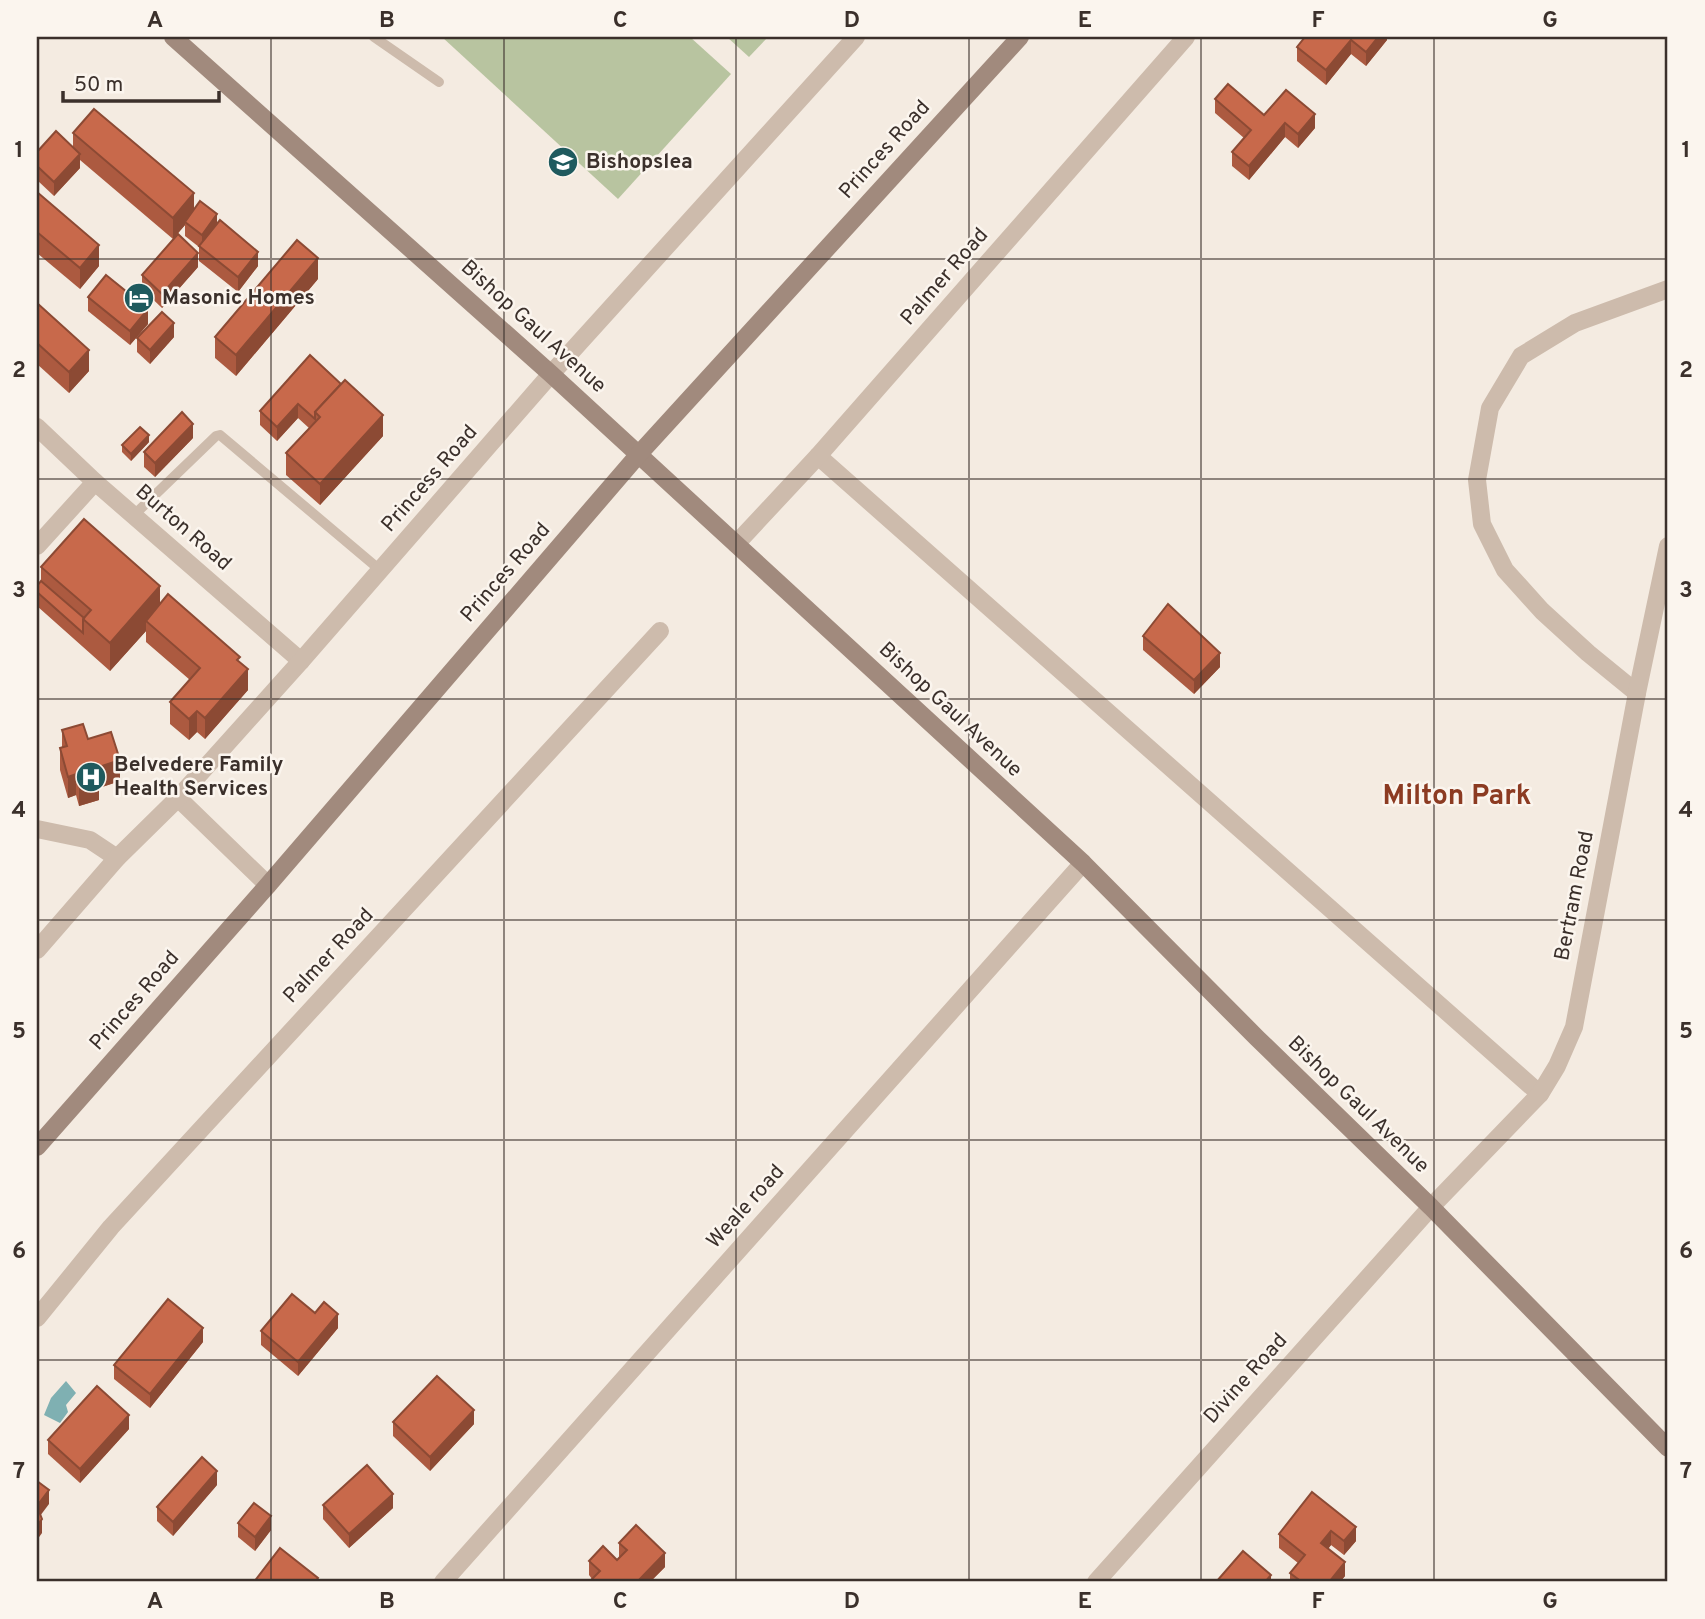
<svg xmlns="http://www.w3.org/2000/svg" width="1705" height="1619" viewBox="0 0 1705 1619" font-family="Overpass,sans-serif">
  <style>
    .green { fill: #b8c4a0 }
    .water { fill: #7fb0b2 }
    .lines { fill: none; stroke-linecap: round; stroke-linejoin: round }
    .lane { stroke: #cdbbac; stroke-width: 10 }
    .street { stroke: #cdbbac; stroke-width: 18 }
    .secondary { stroke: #a18a7d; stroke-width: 18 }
    .wall { fill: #ac5a40 }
    .shaded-wall { fill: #8c4a34 }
    .building { fill: #c8694b; stroke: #8c4a34; stroke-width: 2 }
    .grid { fill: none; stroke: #3b302b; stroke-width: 2; stroke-opacity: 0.55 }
    .labels { text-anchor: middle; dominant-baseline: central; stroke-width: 5; stroke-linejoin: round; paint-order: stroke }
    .street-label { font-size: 21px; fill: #3b302b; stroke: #fbf5ee }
    .poi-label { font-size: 21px; font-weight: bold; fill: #3b302b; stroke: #fbf5ee; text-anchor: start }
    .district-label { font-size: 28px; font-weight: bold; fill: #8c3b22; stroke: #fbf5ee }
    .neatline { fill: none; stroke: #3b302b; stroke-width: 2.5 }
    .grid-label { font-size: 23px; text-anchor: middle; font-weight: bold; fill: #3b302b }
  </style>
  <rect width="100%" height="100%" fill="#f4ebe1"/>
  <g class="green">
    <path d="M442,37h248l41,37 -113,125z"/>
    <path d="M727,37h41l-19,20z"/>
  </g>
  <path class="water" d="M66,1381l10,12 -10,12 2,7 -8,11 -16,-8 7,-17z"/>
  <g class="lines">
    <g class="lane">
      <path d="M374,37l65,45"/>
      <path d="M133,516l83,-80 4,-1 160,135"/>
    </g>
    <g class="street">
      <path d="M37,427l58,55 206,179"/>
      <path d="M818,456l722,638"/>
      <path d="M736,544l82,-88 368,-419"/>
      <path d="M37,546l58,-64"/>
      <path d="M1637,693l-49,-40 -46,-42 -37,-41 -23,-46 -5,-44 13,-72 31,-52 54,-33 93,-34"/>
      <path d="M178,798l90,87"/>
      <path d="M37,829l53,11 27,18"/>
      <path d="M37,950l80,-92 61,-60 123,-137 250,-287 305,-337"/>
      <path d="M37,1318l74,-91 549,-596"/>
      <path d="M443,1582l640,-719"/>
      <path d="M1096,1582l335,-375 109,-113 17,-28 17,-39 63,-334 31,-147"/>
    </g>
    <g class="secondary">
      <path d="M173,37l378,337 532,489 174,175 174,169 237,241"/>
      <path d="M37,1147l231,-262 371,-431 381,-417"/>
    </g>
  </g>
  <g class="wall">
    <path d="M1305,37h82v3l-21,26 -15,-12 -25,31 -29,-24v-14z"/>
    <path d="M1215,99l49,16 51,13 -17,20 -13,-11 -36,43 -17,-14v-14l12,-14 -29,-25z"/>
    <path d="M73,133l121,77 23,14 41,42 -20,26 -39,-31v-14l-14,-11v-11l-12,14 -93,-79v8l-26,28 -17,-16v-28l36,-5z"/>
    <path d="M37,192l62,74 -19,23 -43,-36z"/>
    <path d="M198,267l-36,41 -20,-19v-14z"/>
    <path d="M318,279l-82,97 -21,-18v-21z"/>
    <path d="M88,297l60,27 -18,21 -42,-34z"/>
    <path d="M37,303l52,68 -20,22 -32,-29z"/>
    <path d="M174,337l-24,27 -13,-12v-14z"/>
    <path d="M310,355l73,81 -63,69 -34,-30v-22l23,-25 -11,-10 -21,23 -17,-16v-14z"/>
    <path d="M193,438l-38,39 -11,-10v-15z"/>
    <path d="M149,442l-18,19 -9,-9v-7z"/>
    <path d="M41,567l119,37 80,58 8,28 -43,49 -8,-7 -8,8 -19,-16v-22l20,-22 -44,-38v-11l-36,40 -73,-65v-20l4,-5z"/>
    <path d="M1143,636l77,31 -26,27 -51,-44z"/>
    <path d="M62,730l26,9 32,42 -21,7v12l-20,6 -3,-11 -8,3 -8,-28v-22h2z"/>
    <path d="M315,1313l23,15 -40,48 -37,-31v-14z"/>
    <path d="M203,1342l-53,66 -36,-29v-14z"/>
    <path d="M393,1422l81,2 -44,47 -37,-35z"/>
    <path d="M129,1429l-49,54 -32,-29v-14z"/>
    <path d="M217,1485l-44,51 -16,-15v-14z"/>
    <path d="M1312,1492l44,49 -12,14 -13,-10 -3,4 17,27 -5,6h-50v-9l8,-10 -19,-15v-14z"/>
    <path d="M323,1505l70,3 -44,40 -26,-29z"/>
    <path d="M238,1523l33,7 -16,21 -17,-14z"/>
    <path d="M619,1543l46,24 -15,15h-59l1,-3 -3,-4v-14l28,-1 2,-2z"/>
  </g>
  <g class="shaded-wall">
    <path d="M1378,37h9v3l-21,26v-14z"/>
    <path d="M1351,40v14l-25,31v-15z"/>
    <path d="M1315,114v14l-17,20v-14z"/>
    <path d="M1285,123v14l-36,43v-14z"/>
    <path d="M80,154v14l-26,28v-14z"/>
    <path d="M194,193v21l-9,8v3l-12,14v-21z"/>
    <path d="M217,214v15l-15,20v-14z"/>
    <path d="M99,245v21l-19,23v-21z"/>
    <path d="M258,252v14l-20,26v-15z"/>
    <path d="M198,253v14l-36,41v-14z"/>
    <path d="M318,258v21l-82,97v-21z"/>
    <path d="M148,309v15l-18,21v-14z"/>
    <path d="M174,323v14l-24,27v-14z"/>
    <path d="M89,350v21l-20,22v-21z"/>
    <path d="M298,404v14l-21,23v-14z"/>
    <path d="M383,415v21l-63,69v-21z"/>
    <path d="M193,424v14l-38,39v-14z"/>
    <path d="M149,435v7l-18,19v-7z"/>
    <path d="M160,586v28l-14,7v10l-36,40v-28z"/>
    <path d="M1220,653v14l-26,27v-14z"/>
    <path d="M248,669v21l-43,49v-21z"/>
    <path d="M197,711v21l-8,8v-21z"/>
    <path d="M120,760v21l-21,7v12l-20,6v-21l17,-17z"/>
    <path d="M76,774v21l-8,3v-21z"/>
    <path d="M338,1314v14l-40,48v-14z"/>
    <path d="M203,1328v14l-53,66v-14z"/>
    <path d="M474,1410v14l-44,47v-14z"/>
    <path d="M129,1415v14l-49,54v-14z"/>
    <path d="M217,1471v14l-44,51v-14z"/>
    <path d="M49,1490v14l-12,16v-14z"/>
    <path d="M393,1494v14l-44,40v-14z"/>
    <path d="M271,1516v14l-16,21v-14z"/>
    <path d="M42,1519v14l-5,7v-14z"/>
    <path d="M1356,1527v14l-12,14v-14z"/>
    <path d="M1331,1531v14l-10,13v-15z"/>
    <path d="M665,1553v14l-15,15h-13z"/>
    <path d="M1345,1562v14l-5,6h-11z"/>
    <path d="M1271,1575v7h-6z"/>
  </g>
  <g class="building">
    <path d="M1305,37h73l-12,15 -15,-12 -25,30 -29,-23z"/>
    <path d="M1228,84l36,31 22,-25 29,24 -17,20 -13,-11 -36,43 -17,-14 19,-22 -36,-31z"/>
    <path d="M94,109l100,84 -21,25 -100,-85z"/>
    <path d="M56,131l24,23 -26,28 -17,-16v-14z"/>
    <path d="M37,192l62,53 -19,23 -43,-36z"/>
    <path d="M200,201l17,13 -15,21 -17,-13z"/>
    <path d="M220,220l38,32 -20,25 -39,-31z"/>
    <path d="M178,234l20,19 -36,41 -20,-19z"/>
    <path d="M297,240l21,18 -82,97 -21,-18z"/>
    <path d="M106,275l42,34 -18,22 -42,-34z"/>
    <path d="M37,303l52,47 -20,22 -32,-29z"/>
    <path d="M162,312l12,11 -24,27 -13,-12z"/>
    <path d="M310,355l31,29 -26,28v7l-17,-15 -21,23 -17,-16z"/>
    <path d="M345,380l38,35 -63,69 -34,-31 34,-36 -5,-5z"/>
    <path d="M182,412l11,12 -38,39 -11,-11z"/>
    <path d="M140,427l9,8 -18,19 -9,-9z"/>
    <path d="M84,519l76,67 -50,57 -27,-24 8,-9 -50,-43z"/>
    <path d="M41,581l43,37 -1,1v14l-46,-41v-6z"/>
    <path d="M168,594l72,63 -3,3 11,9 -43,49 -8,-7 -8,8 -19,-17 30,-34 -54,-47z"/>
    <path d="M1168,604l52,49 -26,27 -51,-44z"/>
    <path d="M83,724l5,15 23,-7 9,28 -24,8 3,11 -20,6 -3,-11 -8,3 -8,-29 7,-2 -5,-16z"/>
    <path d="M292,1294l23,19 9,-11 14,12 -40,48 -37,-31z"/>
    <path d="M168,1299l35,29 -53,66 -36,-29z"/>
    <path d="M437,1376l37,34 -44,47 -37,-35z"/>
    <path d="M97,1386l32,29 -49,54 -32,-29z"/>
    <path d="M202,1457l15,14 -44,51 -16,-15z"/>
    <path d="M367,1465l26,29 -44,40 -26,-29z"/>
    <path d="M37,1481l12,9 -12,16 5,13 -5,7z"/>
    <path d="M1312,1492l44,35 -12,14 -13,-10 -10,12 24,19 -16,20h-27l-12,-9 15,-18 -26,-21z"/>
    <path d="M254,1503l17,13 -16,21 -17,-14z"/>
    <path d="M636,1525l29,28 -28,29h-43l-3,-2 9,-9 -11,-10 14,-15 14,14 10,-10 -8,-7z"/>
    <path d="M280,1548l38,30 -3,4h-61z"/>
    <path d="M1243,1551l28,24 -6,7h-49z"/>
  </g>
  <path class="grid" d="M271,37v1545M504,37v1545M736,37v1545M969,37v1545M1201,37v1545M1434,37v1545M37,259h1631M37,479h1631M37,699h1631M37,920h1631M37,1140h1631M37,1360h1631"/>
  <defs>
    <g id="school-disc" transform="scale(1.575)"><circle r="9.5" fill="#1f5a5e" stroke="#fbf5ee"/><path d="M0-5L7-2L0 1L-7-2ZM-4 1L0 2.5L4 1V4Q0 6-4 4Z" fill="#fff"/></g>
    <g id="hotel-disc" transform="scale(1.575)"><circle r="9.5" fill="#1f5a5e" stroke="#fbf5ee"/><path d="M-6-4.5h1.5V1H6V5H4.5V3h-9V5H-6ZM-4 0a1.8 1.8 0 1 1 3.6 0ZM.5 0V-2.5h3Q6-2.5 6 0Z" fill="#fff"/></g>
    <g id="hospital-disc" transform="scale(1.575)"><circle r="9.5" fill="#1f5a5e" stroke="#fbf5ee"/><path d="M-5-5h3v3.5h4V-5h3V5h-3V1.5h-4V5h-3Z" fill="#fff"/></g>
  </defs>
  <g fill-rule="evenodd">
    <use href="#school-disc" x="563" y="162"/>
    <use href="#hotel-disc" x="139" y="298"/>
    <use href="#hospital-disc" x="91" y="777"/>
  </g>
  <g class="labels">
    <g class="street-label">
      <text transform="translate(885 150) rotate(-48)">Princes Road</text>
      <text transform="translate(945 277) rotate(-49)">Palmer Road</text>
      <text transform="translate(533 327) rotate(42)">Bishop Gaul Avenue</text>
      <text transform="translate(430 479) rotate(-49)">Princess Road</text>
      <text transform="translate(183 528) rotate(41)">Burton Road</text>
      <text transform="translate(506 573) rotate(-49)">Princes Road</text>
      <text transform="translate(950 710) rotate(43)">Bishop Gaul Avenue</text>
      <text transform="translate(1575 896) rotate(-79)">Bertram Road</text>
      <text transform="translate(329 956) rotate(-47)">Palmer Road</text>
      <text transform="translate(135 1001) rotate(-49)">Princes Road</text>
      <text transform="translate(1358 1105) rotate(44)">Bishop Gaul Avenue</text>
      <text transform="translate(746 1207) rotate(-48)">Weale road</text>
      <text transform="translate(1246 1379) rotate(-48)">Divine Road</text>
    </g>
    <g class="poi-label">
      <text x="586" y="162">Bishopslea</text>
      <text x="162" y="298">Masonic Homes</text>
      <text x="114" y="765">Belvedere Family<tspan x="114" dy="24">Health Services</tspan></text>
    </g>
    <g class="district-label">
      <text x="1457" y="797">Milton Park</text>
    </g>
  </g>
  <rect width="1705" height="1619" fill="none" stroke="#fbf5ee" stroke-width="77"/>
  <path d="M63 91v10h156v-10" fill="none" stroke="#3b302b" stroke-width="3.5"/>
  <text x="74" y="91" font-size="21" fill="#3b302b" stroke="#fbf5ee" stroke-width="5" paint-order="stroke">50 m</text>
  <rect x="38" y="38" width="1628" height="1542" class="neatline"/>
  <g class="grid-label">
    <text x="155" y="27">A</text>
    <text x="387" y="27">B</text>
    <text x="620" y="27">C</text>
    <text x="852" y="27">D</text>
    <text x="1085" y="27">E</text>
    <text x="1318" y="27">F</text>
    <text x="1550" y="27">G</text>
    <text x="19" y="157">1</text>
    <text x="1686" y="157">1</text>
    <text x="19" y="377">2</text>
    <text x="1686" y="377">2</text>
    <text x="19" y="597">3</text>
    <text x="1686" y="597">3</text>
    <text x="19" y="817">4</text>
    <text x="1686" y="817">4</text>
    <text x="19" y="1038">5</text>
    <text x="1686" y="1038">5</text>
    <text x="19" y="1258">6</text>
    <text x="1686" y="1258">6</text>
    <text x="19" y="1478">7</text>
    <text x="1686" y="1478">7</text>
    <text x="155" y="1608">A</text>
    <text x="387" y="1608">B</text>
    <text x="620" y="1608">C</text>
    <text x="852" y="1608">D</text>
    <text x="1085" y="1608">E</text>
    <text x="1318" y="1608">F</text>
    <text x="1550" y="1608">G</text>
  </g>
</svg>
